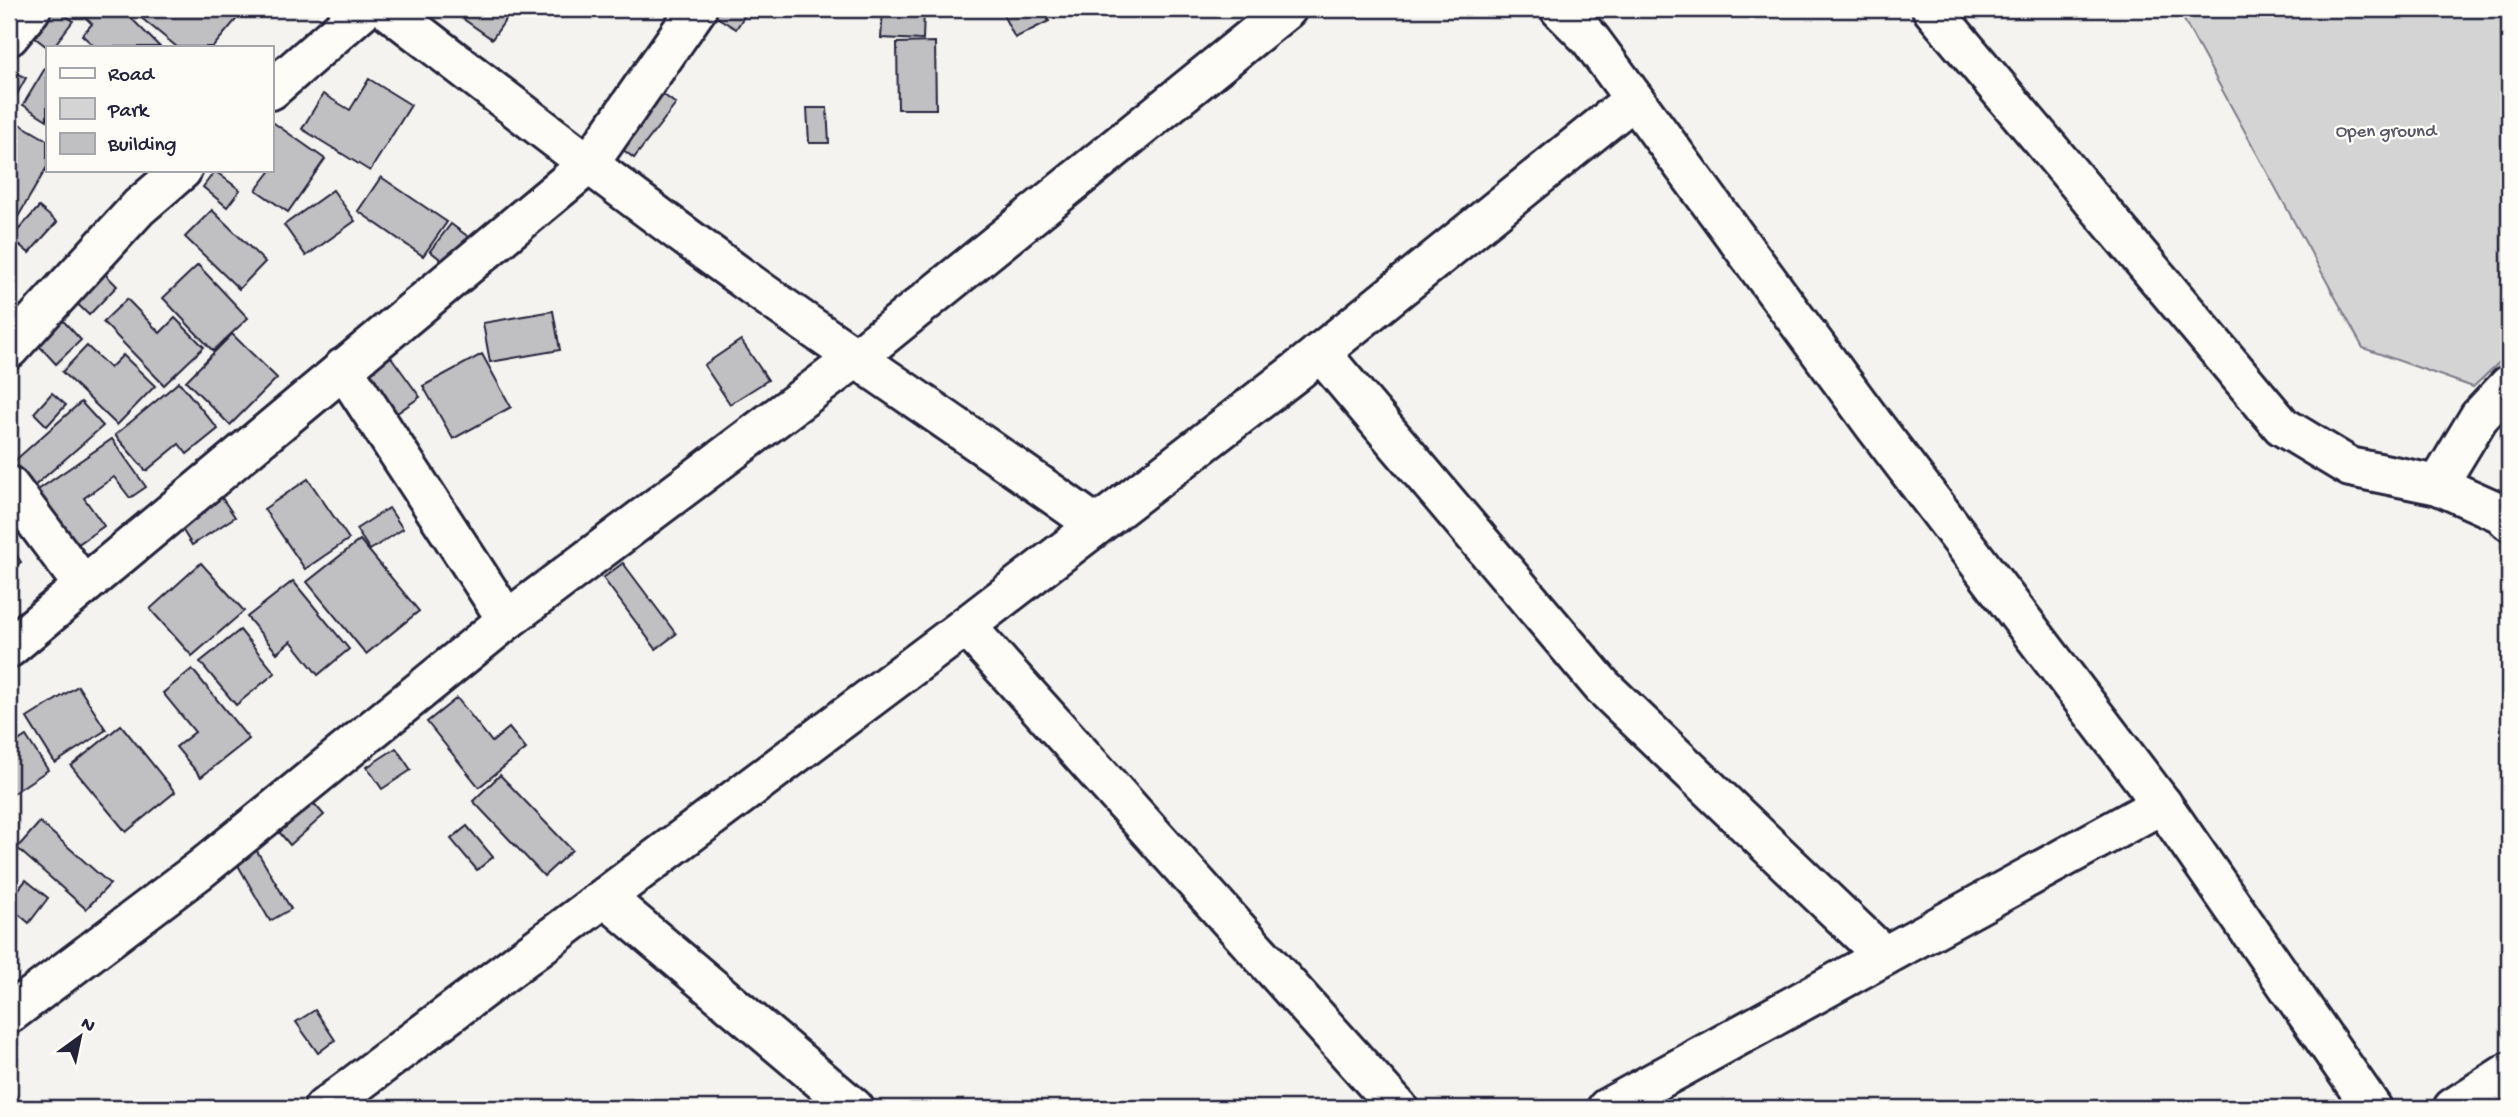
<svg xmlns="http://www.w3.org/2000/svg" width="2518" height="1117" viewBox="0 0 2518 1117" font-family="'Gochi Hand',sans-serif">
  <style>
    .green { fill: #d5d4d5; stroke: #7c7b88; stroke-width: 2 }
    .building { fill: #c0bfc2; stroke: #22223b; stroke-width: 2 }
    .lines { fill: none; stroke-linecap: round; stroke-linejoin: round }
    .minor-casing { stroke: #22223b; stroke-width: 44 }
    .major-casing { stroke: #22223b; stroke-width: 44 }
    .minor { stroke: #fdfcf7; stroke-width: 38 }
    .major { stroke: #fdfcf7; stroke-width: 38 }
    .labels { text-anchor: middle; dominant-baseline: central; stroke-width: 5; stroke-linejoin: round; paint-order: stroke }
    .park-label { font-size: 19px; fill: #585769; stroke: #fdfcf7 }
  </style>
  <rect width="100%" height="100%" fill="#f4f3ef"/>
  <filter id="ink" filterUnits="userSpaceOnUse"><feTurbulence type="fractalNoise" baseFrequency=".0143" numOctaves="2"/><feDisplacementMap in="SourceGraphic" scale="14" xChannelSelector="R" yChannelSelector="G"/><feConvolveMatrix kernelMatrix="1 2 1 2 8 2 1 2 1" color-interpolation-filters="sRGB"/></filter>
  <g filter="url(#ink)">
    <path class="green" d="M2178,9h331v344l-36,34 -110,-39z"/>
    <g class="building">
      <path d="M49,9h8l16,12 -20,26h-6l-17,-13z"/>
      <path d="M85,9h40l-2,1 37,37h-65l-13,-12 10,-11 -11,-11z"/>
      <path d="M137,9h108l-32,38h-36l-43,-35z"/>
      <path d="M449,9h64l-21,30z"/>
      <path d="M719,9h30l-13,20 -21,-13z"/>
      <path d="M883,9h41l-1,31 -42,-2z"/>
      <path d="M1000,9h42l7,12 -34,17z"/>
      <path d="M935,42l1,67h-38l-1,-66z"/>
      <path d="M47,65v55l-24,-15z"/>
      <path d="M9,69l17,9 -10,18 -7,-4z"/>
      <path d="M369,79l42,26 -41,66 -68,-42 21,-35 27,16z"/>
      <path d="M656,89l20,15 -42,54 -20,-15z"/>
      <path d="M807,108h20l2,35h-20z"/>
      <path d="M9,118l38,22v27l-35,60 -3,-2z"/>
      <path d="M271,121l54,38 -37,53 -32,-22 16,-21z"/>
      <path d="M215,171l25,19 -13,17 -24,-20z"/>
      <path d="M381,177l66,45 -24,34 -65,-45z"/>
      <path d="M333,190l22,31 -49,35 -22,-31z"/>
      <path d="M39,207l18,15 -28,31 -18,-15z"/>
      <path d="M212,210l53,52 -26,27 -54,-52z"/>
      <path d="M451,224l19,14 -21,28 -19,-15z"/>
      <path d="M198,265l50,53 -35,33 -50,-53z"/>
      <path d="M97,266l20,20 -28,29 -20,-19z"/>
      <path d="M127,299l33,34 15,-15 29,29 -40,38 -61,-63z"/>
      <path d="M54,311l27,29 -25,24 -27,-29z"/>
      <path d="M553,311l7,39 -70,12 -7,-39z"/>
      <path d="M232,334l45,44 -47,47 -44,-44z"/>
      <path d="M741,340l27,40 -38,24 -26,-39z"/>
      <path d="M87,346l23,22 13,-13 32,31 -38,39 -55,-53z"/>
      <path d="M482,354l29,53 -58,32 -30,-53z"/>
      <path d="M391,357l29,40 -23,16 -29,-40z"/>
      <path d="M179,382l39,47 -31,25 -8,-10 -33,27 -31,-36z"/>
      <path d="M52,393l14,12 -19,21 -13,-13z"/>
      <path d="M81,402l22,24 -71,62 -21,-24z"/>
      <path d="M112,439l34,48 -16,11 -16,-21 -30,21 20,28 -30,21 -39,-55z"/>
      <path d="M308,479l41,60 -44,30 -41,-60z"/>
      <path d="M222,498l13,19 -43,28 -12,-19z"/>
      <path d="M389,508l14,21 -33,21 -14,-21z"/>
      <path d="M360,540l59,71 -53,43 -59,-72z"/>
      <path d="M9,544l12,18 -12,9z"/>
      <path d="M201,563l43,48 -52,45 -42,-47z"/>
      <path d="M623,563l53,71 -20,15 -53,-71z"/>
      <path d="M293,581l56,68 -31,26 -27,-34 -14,12 -30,-36z"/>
      <path d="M240,630l35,43 -39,32 -36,-43z"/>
      <path d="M192,669l57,70 -48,38 -25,-30 19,-15 -32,-39z"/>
      <path d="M78,686l28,44 -51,33 -28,-45z"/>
      <path d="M457,698l35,44 17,-14 17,21 -47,38 -52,-65z"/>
      <path d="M121,725l54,67 -49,40 -55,-66z"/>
      <path d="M26,736l22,34 -39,26v-49z"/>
      <path d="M396,748l15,22 -29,19 -15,-22z"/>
      <path d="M500,775l72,75 -28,26 -71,-75z"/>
      <path d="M304,792l20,23 -34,30 -20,-24z"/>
      <path d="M40,822l70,62 -24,25 -69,-61z"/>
      <path d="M467,826l26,31 -16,13 -26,-31z"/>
      <path d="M247,834l44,75 -21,12 -43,-75z"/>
      <path d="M26,880l22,18 -19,25 -20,-17v-5z"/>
      <path d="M315,1010l20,30 -17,13 -22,-31z"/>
      <path d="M9,1088l17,20h-17z"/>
    </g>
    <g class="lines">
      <g class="minor-casing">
        <g id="minor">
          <path d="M387,9c122,94 244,189 369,279 112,80 228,156 340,237"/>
          <path d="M1560,9l30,30 284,386 288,379 210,304"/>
          <path d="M1932,9l350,417 68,41 88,18 63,28 8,8"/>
          <path d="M9,36l22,-27"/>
          <path d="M271,90l93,-81"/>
          <path d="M9,349l130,-142 43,-37"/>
          <path d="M1320,352l282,334 282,270"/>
          <path d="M343,368l164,252"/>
          <path d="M2438,485l41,-68 30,-32"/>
          <path d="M9,486l74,99"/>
          <path d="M966,626l432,482"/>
          <path d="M9,648l580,-484 108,-155"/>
          <path d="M606,898l248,210"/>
          <path d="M9,1014l192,-145 306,-249 350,-263 430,-348"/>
          <path d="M324,1108l642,-482 330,-254 338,-273"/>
          <path d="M1607,1108l555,-304"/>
        </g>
      </g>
      <g class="major-casing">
        <path id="major" d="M2453,1108l56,-36"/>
      </g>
      <use href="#minor" class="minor"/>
      <use href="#major" class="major"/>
    </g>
  </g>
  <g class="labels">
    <g class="park-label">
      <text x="2386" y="132">Open ground</text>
    </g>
  </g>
  <rect width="2518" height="1117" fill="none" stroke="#fdfcf7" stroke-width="35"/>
  <rect x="18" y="18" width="2483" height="1082" fill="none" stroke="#22223b" stroke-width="2.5" filter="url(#ink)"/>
  <rect x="46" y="46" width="228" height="126" fill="#fdfcf7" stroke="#a5a5ac" stroke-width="2"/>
  <rect x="60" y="68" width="35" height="10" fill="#fdfcf7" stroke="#a5a5ac" stroke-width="2"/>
  <text x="108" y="80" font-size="21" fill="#22223b">Road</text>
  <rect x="60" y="98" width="35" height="21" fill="#d5d4d5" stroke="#a5a5ac" stroke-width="2"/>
  <text x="108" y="116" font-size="21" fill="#22223b">Park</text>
  <rect x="60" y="133" width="35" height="21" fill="#c0bfc2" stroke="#a5a5ac" stroke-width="2"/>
  <text x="108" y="150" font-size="21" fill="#22223b">Building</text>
  <g transform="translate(80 1037) rotate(33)" stroke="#fdfcf7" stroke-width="5" paint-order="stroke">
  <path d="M0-5L12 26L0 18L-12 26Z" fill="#22223b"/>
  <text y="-10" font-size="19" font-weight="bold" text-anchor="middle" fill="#22223b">N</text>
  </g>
</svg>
